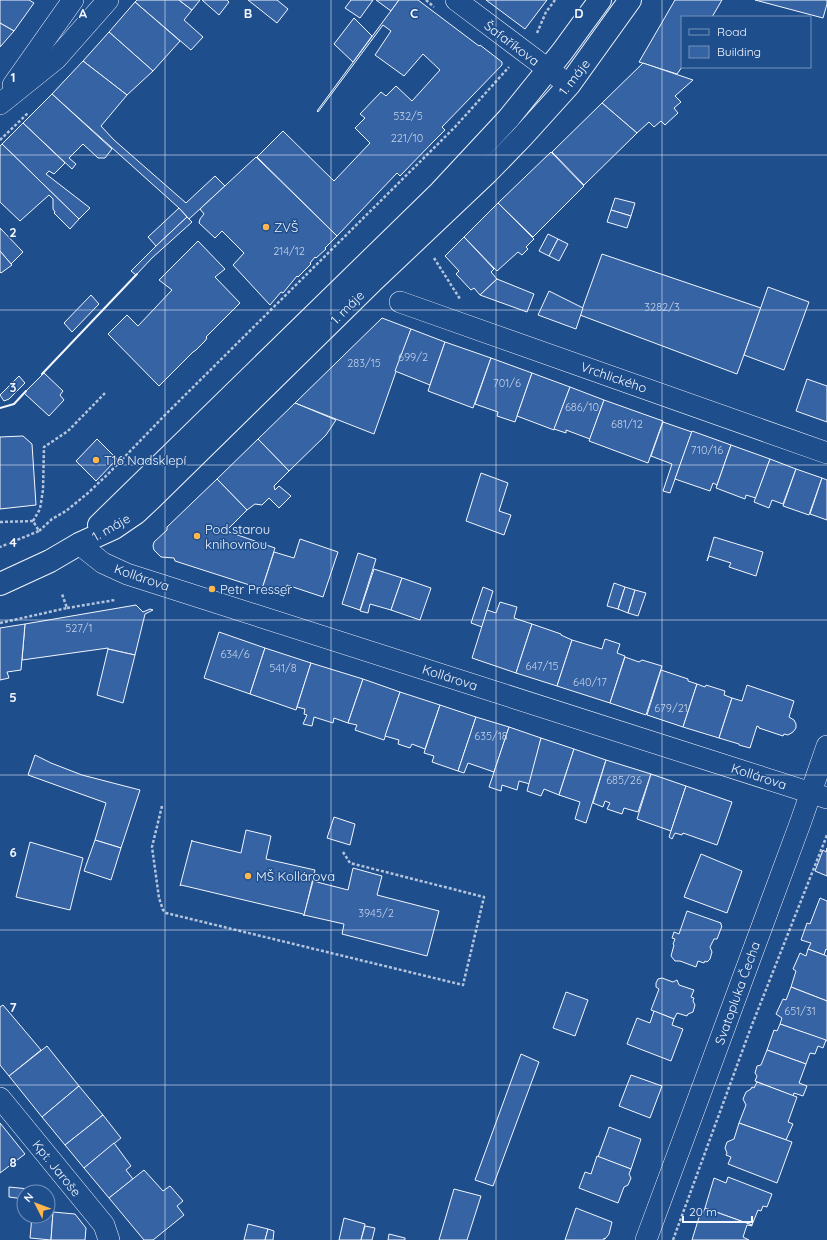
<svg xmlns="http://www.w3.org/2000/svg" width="827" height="1240" viewBox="0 0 827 1240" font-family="Quicksand,sans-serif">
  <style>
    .building { fill: #3563a3; stroke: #f2f6ff }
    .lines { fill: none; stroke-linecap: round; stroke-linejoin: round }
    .minor-casing { stroke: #f2f6ff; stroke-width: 22 }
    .primary-casing { stroke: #f2f6ff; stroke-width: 24 }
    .path { stroke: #b3c4dc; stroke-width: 2.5; stroke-dasharray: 3 2; stroke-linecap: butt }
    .minor { stroke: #1f4e8c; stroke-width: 21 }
    .primary { stroke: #1f4e8c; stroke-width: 22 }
    .wall { stroke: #f2f6ff; stroke-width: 2 }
    .grid { fill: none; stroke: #f2f6ff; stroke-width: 1; stroke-opacity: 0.55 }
    .poi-dot { fill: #ffb74d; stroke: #1f4e8c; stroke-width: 1.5 }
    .labels { text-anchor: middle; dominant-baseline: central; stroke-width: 3; stroke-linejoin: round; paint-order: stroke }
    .number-label { font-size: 11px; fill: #c3d1e8 }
    .street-label { font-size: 13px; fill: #f2f6ff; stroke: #1f4e8c }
    .poi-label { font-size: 13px; fill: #f2f6ff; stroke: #1f4e8c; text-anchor: start }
    .grid-label { font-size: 13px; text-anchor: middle; font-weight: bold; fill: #f2f6ff; stroke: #1f4e8c; stroke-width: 3; stroke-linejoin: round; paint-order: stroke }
  </style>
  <rect width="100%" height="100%" fill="#1f4e8c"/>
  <g class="building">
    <path d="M0,0h29l5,3 -20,28 -14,-8z"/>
    <path d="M137,0h42l13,10 -8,10 19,17 -12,13 -56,-48z"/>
    <path d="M179,0h21l-8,10z"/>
    <path d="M202,0h25l2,2 -10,13z"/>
    <path d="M248,0h29l11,9 -11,14z"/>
    <path d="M351,0h22l-13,18 -15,-10z"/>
    <path d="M376,0h23l-8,11z"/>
    <path d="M399,0h19l61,46 1,-1 22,17v3l-60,62 3,3 -13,13 -32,33 -3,-3 -60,63 -80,-79 26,-26 51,50 36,-38 -15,-15 10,-10 -5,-4 21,-22 5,4 10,-10 16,15 28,-31 -17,-16 -19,22 -29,-21 16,-24 -8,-6 -65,87 -1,-1z"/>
    <path d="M486,0h61l-22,29z"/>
    <path d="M675,0h47l-10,17h-30v50l-5,7 -38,-12z"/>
    <path d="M755,0h72v4l-4,14z"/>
    <path d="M135,2l45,39 -27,30 -44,-39z"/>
    <path d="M354,18l18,18 -19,26 -19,-18z"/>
    <path d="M0,23l14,8 -14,16z"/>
    <path d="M109,32l44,39 -26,24 -44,-34z"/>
    <path d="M83,61l44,34 -26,31 13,14 72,63 29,-27 10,10 -36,33 -10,-11 -127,-114z"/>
    <path d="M643,63l50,17 -18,16 6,6 -7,6 4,5 -13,12 -4,-4 -7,6 -5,-5 -12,11 -35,-30z"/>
    <path d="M52,94l60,55 -7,9h-7l-15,-14 -14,14 7,6 -4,5 -49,-46z"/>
    <path d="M602,103l35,30 -53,52 -32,-33z"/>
    <path d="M23,123l42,40 -11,11 -5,-3 -3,3 44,34 -11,11 -77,-75z"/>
    <path d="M2,144l77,75 -9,10 -16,-16 1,-1 -2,-3v-10l-4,-4 -29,26 -20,-19v-56z"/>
    <path d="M551,152l33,34 -51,51 -35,-34z"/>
    <path d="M256,157l81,79 -12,12 1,1 -10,9 -1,-1 -5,6 1,1 -13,13 -1,-1 -14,17 -2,-1 -11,13 -37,-40 11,-12 -22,-22 -7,7 -16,-15 1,-4 4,-5 -4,-5z"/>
    <path d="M615,198l20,5 -4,13 -20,-6z"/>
    <path d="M498,203l36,36 -8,8 2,2 -6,6 -4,-3 -21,19 -33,-34z"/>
    <path d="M179,208l8,9 -31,29 -8,-9z"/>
    <path d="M611,210l20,6 -4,12 -20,-6z"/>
    <path d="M187,217l5,5 -40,36 -16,17 -5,-4 25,-25z"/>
    <path d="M0,228l23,24 -12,12 -11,-13z"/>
    <path d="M548,234l10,5 -9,17 -10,-5z"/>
    <path d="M464,237l30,32 -3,3 6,7 -17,16 -6,-7 -3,2 -15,-16 3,-3 -14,-15z"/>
    <path d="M558,239l10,5 -9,17 -10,-5z"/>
    <path d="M198,241l27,28 -10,8 25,26 -34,34 1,1 -2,3 -9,9 -3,2 -34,34 -51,-52 19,-19 11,11 34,-36 -13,-10z"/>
    <path d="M0,251l12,14 -11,8 -1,-1z"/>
    <path d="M602,254l159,54 -24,66 -157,-59z"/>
    <path d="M497,279l37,15 -7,18 -47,-17z"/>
    <path d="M768,287l41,15 -25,68 -40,-15z"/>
    <path d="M549,291l34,17 -7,21 -38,-14z"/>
    <path d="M91,295l8,9 -27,28 -8,-9z"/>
    <path d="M382,318l29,11 -37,105 -79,-31z"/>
    <path d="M411,329l34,13 -15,43 -35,-14z"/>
    <path d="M445,342l46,16 -18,50 -45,-17z"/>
    <path d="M491,358l41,15 -17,49 -18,-6 1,-4 -23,-8z"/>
    <path d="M44,373l19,18 -3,4 4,5 -15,16 -25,-23z"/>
    <path d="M532,373l38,14 -16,43 -37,-14z"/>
    <path d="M19,376l6,7 -16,16 -5,2 -4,-6z"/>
    <path d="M807,379l20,7v36l-31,-11z"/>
    <path d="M570,387l34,13 -14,39 -24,-9v3l-12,-4z"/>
    <path d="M604,400l59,21 -15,42 -59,-22z"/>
    <path d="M295,403l41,17 -10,15 -37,36 -31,-32z"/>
    <path d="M663,422l29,10 -22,61 -7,-2 9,-27 -21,-8z"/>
    <path d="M692,431l39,14 -14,40 -4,-2 -3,8 -35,-12z"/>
    <path d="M23,436l9,8 4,61 -36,4v-72z"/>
    <path d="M97,439l20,20 -21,22 -20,-20z"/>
    <path d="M258,439l31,32 -15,15 1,4 4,-4 12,10 -12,12 -10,-10 -7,7 -7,-1 -8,6 -30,-31z"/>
    <path d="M731,445l39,14 -14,39 -10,-3 -1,4 -29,-11z"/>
    <path d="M770,459l26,10 -13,35 -11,-4 -3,8 -15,-6z"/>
    <path d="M796,469l26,9 -13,37 -26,-9z"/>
    <path d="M481,473l27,10 -9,28 12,4 -7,20 -38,-14z"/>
    <path d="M822,478l5,2v40l-17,-6z"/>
    <path d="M217,479l30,31 -19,19 1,3 46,16 -13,41 -87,-28 -1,-3 -13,-1 -7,-7 -1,-4 1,-4 13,-12v-3z"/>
    <path d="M714,537l49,15 -7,24 -27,-9 2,-4 -22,-7 -2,5z"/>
    <path d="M300,539l38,13 -15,45 -36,-12 -3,11 -22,-7 12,-37 20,6z"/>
    <path d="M358,553l18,6 -16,51 -18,-6z"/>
    <path d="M374,569l28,9 -11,32 -21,-6 -2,9 -8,-2z"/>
    <path d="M402,578l29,10 -11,32 -29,-10z"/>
    <path d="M614,583l11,4 -7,22 -11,-3z"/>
    <path d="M483,587l10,4 -11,36 -11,-4z"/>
    <path d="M625,587l10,3 -7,23 -10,-4z"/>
    <path d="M635,590l11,3 -8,23 -10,-3z"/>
    <path d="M500,602l17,5 -3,11 18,6 -16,49 -44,-15 15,-48 9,3z"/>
    <path d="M136,605l7,7 7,-3 3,1 -8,4 -10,41 -27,-6v-1l-86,12 3,-36z"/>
    <path d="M25,624l-4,46 -14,2 2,6 -9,2v-52z"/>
    <path d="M532,624l29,10v1l11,5 -15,46 -41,-13z"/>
    <path d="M219,632l46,16 -15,46 -46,-16z"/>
    <path d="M605,639l15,5 -3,9 8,3 -15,47 -53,-17 15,-46 30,9z"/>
    <path d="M265,648l46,15 -15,47 -46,-16z"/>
    <path d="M108,649l27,6 -12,48 -26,-8z"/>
    <path d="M625,657l14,5 3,-2 20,6 -16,49 -36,-12z"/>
    <path d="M311,663l52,16 -15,44 -14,-5 -1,5 -19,-6 -2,9 -9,-2 4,-9 -3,-1 1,-5 -8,-2z"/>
    <path d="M661,670l27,9v2l9,3 -14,43 -36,-12z"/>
    <path d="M363,679l37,13 -16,48 -29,-10 2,-5 -9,-2z"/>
    <path d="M697,684l8,3 1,-2 19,6 -1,4 8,3 -13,40 -36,-11z"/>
    <path d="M747,685l47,16 -5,16 5,3 2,4v4l-3,4 -5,3 -4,-1 -1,2 -24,-8v-1l-2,-1 -7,22 -11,-3v-1l-20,-6 13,-40 10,3z"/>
    <path d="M400,692l40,13 -15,44 -13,-5 -2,4 -12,-4 1,-4 -14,-4z"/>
    <path d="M440,705l36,12 -18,54 -26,-9 2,-6 -10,-3z"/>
    <path d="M476,717l33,10 -15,45 -26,-9 -4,10 -6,-2z"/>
    <path d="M509,727l32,11 -11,46 -11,-3 -2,9 -15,-5 -1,6 -12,-4z"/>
    <path d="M541,738l33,11 -15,46 -15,-6 -3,7 -14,-5z"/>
    <path d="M574,749l32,11 -20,63 -11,-4 5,-17 -21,-7z"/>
    <path d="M35,755l16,8 31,12 58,15 -19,58 -26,-8 11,-37 -78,-28z"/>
    <path d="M606,760l45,14 -13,38 -14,-4 -2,6 -15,-5 3,-6 -5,-2 -2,6 -10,-4z"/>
    <path d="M651,774l35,12 -15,45 -34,-12z"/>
    <path d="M686,786l46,16 -15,43 -34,-12 -1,2 -7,-2 -3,6 -3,-2z"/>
    <path d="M334,817l21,7 -5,21 -23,-7z"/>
    <path d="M246,830l25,6 -5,23 49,11 -11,46 -1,-2 -122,-29 -1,1 12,-46v1l49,12z"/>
    <path d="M95,840l26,8 -10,32 -27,-9z"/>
    <path d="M30,842l53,16 -13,52 -54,-13z"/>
    <path d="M827,848v28l-12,-5 8,-21 3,2z"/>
    <path d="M701,854l41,17 -15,42 -43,-16z"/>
    <path d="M353,868l29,8 -5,19 62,16 -12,45 -85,-22 2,-10 -40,-9 9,-34 35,9z"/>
    <path d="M820,898l7,3v49l-1,-1 -2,6 -16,-6 3,-6 -10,-3 6,-17 3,1z"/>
    <path d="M687,911l34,12v2l1,1 -5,13h-3l-4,8 2,5 -2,7 -3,3 -2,-1 -1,2 -6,-2 -2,6 -16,-6h-5l-4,-5 3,-11 -1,-1 2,-5 -3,-1 2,-6 5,2z"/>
    <path d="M808,949l19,7v45l-36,-14 5,-16 -3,-2 7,-16 6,3z"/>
    <path d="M662,978l11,4 4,-2 2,5 15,5 -3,7 3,1 -1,3 2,4 -2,7 -5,2 -1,2 -10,-3 -3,6 -23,-9 8,-21 -3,-2v-4l2,-4z"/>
    <path d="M791,987l36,14v40l-47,-17 2,-6 -6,-4 7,-15 3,1z"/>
    <path d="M566,992l22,8 -13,36 -22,-8z"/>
    <path d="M3,1005l38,45 -32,26 -9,-11v-58z"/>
    <path d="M654,1011l20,8 -2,6 11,4 -12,32 -44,-17 10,-26 13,5z"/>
    <path d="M780,1024l46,16 -3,8 -5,-2 -3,8 -5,-1 -4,11 -39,-14 7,-20 3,1z"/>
    <path d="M47,1046l32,40 -37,31 -33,-41z"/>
    <path d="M767,1050l39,14 -7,19 8,3 -4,10 -9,-3 -1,3 -38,-15 2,-5 -2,-3 2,-7 4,-1z"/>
    <path d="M521,1054l18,8 -46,124 -18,-6z"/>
    <path d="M631,1075l31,11 -12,32 -31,-12z"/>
    <path d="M757,1082l40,15 -9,25 5,2 -7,16 -47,-17 7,-18 -3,-6 3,-7 5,-3 1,-2 2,1z"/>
    <path d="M79,1086l24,29 -38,30 -23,-28z"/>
    <path d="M103,1115l18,23 -37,30 -19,-23z"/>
    <path d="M0,1123l25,31 -25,19z"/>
    <path d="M739,1123l53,19 -15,41 -49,-19 3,-7 -5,-2 1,-2 -2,-5 2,-6 7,-3z"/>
    <path d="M609,1127l32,12 -10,30 -33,-12z"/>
    <path d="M114,1143l17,23 -5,4 7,9 -24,19 -25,-30z"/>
    <path d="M597,1156l34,13 -2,5 2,4 -3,7 -4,2 -6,16 -39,-15 6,-16 6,2z"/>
    <path d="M144,1170l19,21 7,-5 13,15 -6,5 7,9 -31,25h-9l-35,-42z"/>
    <path d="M728,1177l44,17 -5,13 -4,-1 -2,5 -3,-1 -6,15 -47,-17 9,-30 12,5z"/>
    <path d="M9,1187l20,2v3h-5v7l-15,-2z"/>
    <path d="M454,1189l27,7 -14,44h-28z"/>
    <path d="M576,1208l36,14 -3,12 -4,5 -1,-1v2h-39z"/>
    <path d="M705,1208l47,17v1l-5,-1 -4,12 6,3h-57l8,-26 2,1z"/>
    <path d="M48,1212h5l-2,28 -21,-2 2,-22h16z"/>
    <path d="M53,1212l22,2 11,14 -1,12h-34z"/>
    <path d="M344,1218l21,6 -4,16h-22z"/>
    <path d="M248,1224l20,5 -3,11h-21z"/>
    <path d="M365,1226l10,2 -3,12h-11z"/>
    <path d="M268,1229l6,2 -1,9h-8z"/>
    <path d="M389,1234l16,4v2h-17z"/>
  </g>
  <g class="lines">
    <g class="minor-casing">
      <g id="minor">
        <path d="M456,0l113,85"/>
        <path d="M13,85l60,-85"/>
        <path d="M0,104l56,-45 52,-59"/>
        <path d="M400,302l427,151"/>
        <path d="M79,544l24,19 24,11 700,224"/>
        <path d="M0,1098l104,127 5,15"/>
        <path d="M646,1240l155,-419 26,-75"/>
      </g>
    </g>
    <g class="primary-casing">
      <g id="primary">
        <path d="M99,525l341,-333 68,-73 54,-67 38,-52"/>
        <path d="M0,584l50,-23 29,-17 35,-16 22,-15 16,-15 222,-218 114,-108 34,-35 47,-52 61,-85"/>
      </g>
    </g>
    <g class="path">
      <path d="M426,0l8,7"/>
      <path d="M537,33l9,-21 9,-12"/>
      <path d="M0,140l28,-27"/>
      <path d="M434,258l26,41"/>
      <path d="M33,521l7,-12 3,-19 1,-43 24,-16 37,-38"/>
      <path d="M0,522l33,-1 6,10 -39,16"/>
      <path d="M39,531l13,-12 14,-8 22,-18 21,-20 55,-57 291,-289 54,-60"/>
      <path d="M67,608l48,-8"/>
      <path d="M0,623l67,-15 -5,-14"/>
      <path d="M162,806l-10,41 7,51 4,12 3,3 297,72 21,-88 -134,-34 -7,-11"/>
      <path d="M673,1240l77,-210 77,-195"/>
    </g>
    <use href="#minor" class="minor"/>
    <use href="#primary" class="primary"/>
    <g class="wall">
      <path d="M42,374l95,-100"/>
      <path d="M0,408l14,-4 12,-13"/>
    </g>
  </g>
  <path class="grid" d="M165,0v1240M331,0v1240M496,0v1240M662,0v1240M0,155h827M0,310h827M0,465h827M0,620h827M0,775h827M0,930h827M0,1085h827"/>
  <g class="poi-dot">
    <circle cx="266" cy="227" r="4"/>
    <circle cx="96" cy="460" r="4"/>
    <circle cx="197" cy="536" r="4"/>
    <circle cx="212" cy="589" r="4"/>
    <circle cx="248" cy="876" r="4"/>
  </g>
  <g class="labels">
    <g class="number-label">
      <text x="408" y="116">532/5</text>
      <text x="407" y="138">221/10</text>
      <text x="289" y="251">214/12</text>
      <text x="662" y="307">3282/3</text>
      <text x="413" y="357">699/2</text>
      <text x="364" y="363">283/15</text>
      <text x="507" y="383">701/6</text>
      <text x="582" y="407">686/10</text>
      <text x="627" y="424">681/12</text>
      <text x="707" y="450">710/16</text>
      <text x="79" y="628">527/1</text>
      <text x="235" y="654">634/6</text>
      <text x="542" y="666">647/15</text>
      <text x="283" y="668">541/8</text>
      <text x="590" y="682">640/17</text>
      <text x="671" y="708">679/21</text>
      <text x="491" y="736">635/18</text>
      <text x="624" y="780">685/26</text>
      <text x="376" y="913">3945/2</text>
      <text x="800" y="1011">651/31</text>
    </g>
    <g class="street-label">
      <text transform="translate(512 43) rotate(37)">Šafaříkova</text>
      <text transform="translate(574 77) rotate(-52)">1. máje</text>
      <text transform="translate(347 307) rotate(-45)">1. máje</text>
      <text transform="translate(614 377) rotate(19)">Vrchlického</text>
      <text transform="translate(111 527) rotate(-30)">1. máje</text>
      <text transform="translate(142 577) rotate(19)">Kollárova</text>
      <text transform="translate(450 677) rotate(18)">Kollárova</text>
      <text transform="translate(759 776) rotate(18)">Kollárova</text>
      <text transform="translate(737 993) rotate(-70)">Svatopluka Čecha</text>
      <text transform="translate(57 1168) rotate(51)">Kpt. Jaroše</text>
    </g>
    <g class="poi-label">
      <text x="274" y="227">ZVŠ</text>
      <text x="104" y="460">T16 Nadsklepí</text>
      <text x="205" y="529">Pod starou<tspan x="205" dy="15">knihovnou</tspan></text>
      <text x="220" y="589">Petr Presser</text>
      <text x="256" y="876">MŠ Kollárova</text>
    </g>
  </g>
  <g class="grid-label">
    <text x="83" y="18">A</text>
    <text x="248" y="18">B</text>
    <text x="414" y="18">C</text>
    <text x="579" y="18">D</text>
    <text x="13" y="82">1</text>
    <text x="13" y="237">2</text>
    <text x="13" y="392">3</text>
    <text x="13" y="547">4</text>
    <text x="13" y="702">5</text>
    <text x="13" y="857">6</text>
    <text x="13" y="1012">7</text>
    <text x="13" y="1167">8</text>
  </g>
  <rect x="681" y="16" width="130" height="52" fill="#1f4e8c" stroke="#7391ba"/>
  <rect x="689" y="29" width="20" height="6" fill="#1f4e8c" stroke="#7391ba"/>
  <text x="717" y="36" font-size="12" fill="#f2f6ff">Road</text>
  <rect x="689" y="46" width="20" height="12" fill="#3563a3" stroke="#7391ba"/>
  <text x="717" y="56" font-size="12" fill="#f2f6ff">Building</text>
  <g transform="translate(36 1204) rotate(312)"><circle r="19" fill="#1f4e8c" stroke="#7391ba"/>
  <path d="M0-3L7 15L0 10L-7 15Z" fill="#ffb74d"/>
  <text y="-6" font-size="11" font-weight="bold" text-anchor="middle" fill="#f2f6ff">N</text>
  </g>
  <path d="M683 1216v6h69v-6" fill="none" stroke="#f2f6ff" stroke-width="2"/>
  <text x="689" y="1216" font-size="12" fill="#f2f6ff" stroke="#1f4e8c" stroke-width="3" paint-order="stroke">20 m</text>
</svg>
